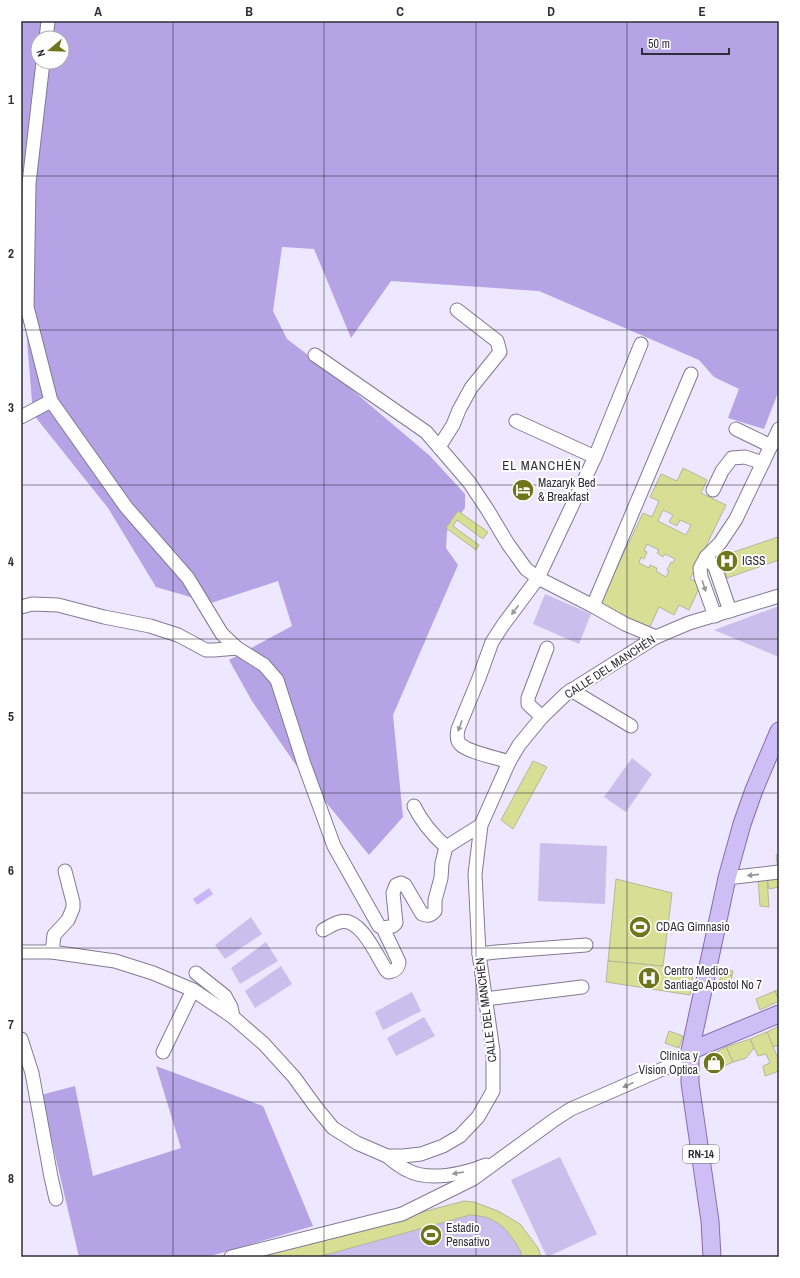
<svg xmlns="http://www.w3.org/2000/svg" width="800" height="1278" viewBox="0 0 800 1278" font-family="'Archivo Narrow',sans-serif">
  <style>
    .green { fill: #cabeec }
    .forest { fill: #b5a3e5; fill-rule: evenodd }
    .water { fill: #c8b6fa }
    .building { fill: #d8de94; stroke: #b4b79b; fill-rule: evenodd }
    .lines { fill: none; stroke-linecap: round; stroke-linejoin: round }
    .minor-casing { stroke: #807a93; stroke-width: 15 }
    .major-casing { stroke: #826fae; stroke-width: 19 }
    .minor { stroke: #fff; stroke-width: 13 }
    .major { stroke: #cebef5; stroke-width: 17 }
    .oneway { fill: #97969b }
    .grid { fill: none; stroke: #2f2d37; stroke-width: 1; stroke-opacity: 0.55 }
    .labels { text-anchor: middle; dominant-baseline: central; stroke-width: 4; stroke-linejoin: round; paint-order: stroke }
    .shield { fill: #fff; stroke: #6d6c73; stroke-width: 1 }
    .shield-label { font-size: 11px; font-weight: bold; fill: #2f2d37 }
    .poi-label { font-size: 12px; fill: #2f2d37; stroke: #fff; text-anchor: start }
    .street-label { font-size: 12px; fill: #2f2d37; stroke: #fff }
    .neighbourhood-label { font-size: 13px; letter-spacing: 1px; fill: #2f2d37; stroke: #fff }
    .neatline { fill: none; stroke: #2f2d37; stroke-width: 1.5 }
    .grid-label { font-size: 13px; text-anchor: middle; font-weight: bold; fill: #2f2d37 }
  </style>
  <rect width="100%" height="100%" fill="#ede8ff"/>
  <g class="green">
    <path d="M545,594l46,20 -12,30 -46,-20z"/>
    <path d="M779,606v51l-65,-27z"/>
    <path d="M632,758l20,16 -26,38 -22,-15z"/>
    <path d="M540,843l67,3 -2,58 -67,-3z"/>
    <path d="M251,917l11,17 -37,25 -10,-14z"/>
    <path d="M266,942l12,19 -38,23 -9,-16z"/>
    <path d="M281,966l11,18 -37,24 -10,-17z"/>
    <path d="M412,992l9,19 -38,19 -8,-18z"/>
    <path d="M424,1017l11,19 -39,20 -9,-18z"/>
    <path d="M560,1157l37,77 -50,23 -36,-77z"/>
    <path d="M464,1201l10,1 24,9 22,13 21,33h-276z"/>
  </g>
  <g class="forest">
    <path d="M21,21h758v369l-15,39 -36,-11 11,-29 -25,-12 -15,-17 -160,-69 -148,-10 -40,57 -37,-89 -32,-2 -9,64 14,28 50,38 93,79 35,38v14l-18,23 -1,17 12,17 -65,150 10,102 -34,38 -71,-87 -46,-67 -23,-41 63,-34 -14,-45 -67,22 -55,-16 -48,-79 -75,-94 -12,-148zM38,38h24v24h-24z"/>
    <path d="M156,1066l107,40 50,120 -106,31h-128l-38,-162 34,-9 18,90 88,-28z"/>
  </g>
  <path class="water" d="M209,888l4,6 -16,11 -4,-6z"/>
  <g class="building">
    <path d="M683,468l24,12 -6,13 25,12 -36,74 11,5 -12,26 -10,-5 -5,10 -15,-8 -10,22 -50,-24 44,-92 9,4 7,-16 -9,-4 11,-23 16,7zM663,510l10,5 -4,7 8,4 3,-6 11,5 -5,10 -28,-14zM647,544l12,6 -2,3 6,4 2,-3 10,5 -2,4 -2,-1 -4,8 2,1 -3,6 -10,-6 1,-3 -7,-3 -1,3 -10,-5 2,-6 3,2 3,-7 -3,-1z"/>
    <path d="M458,511l30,21 -5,7 -26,-19 -4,6 26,19 -3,5 -30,-22z"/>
    <path d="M778,537l1,3v20l-52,18 -8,-21z"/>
    <path d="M533,761l14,6 -34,62 -12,-9z"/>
    <path d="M779,854v15h-1l-2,-14z"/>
    <path d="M779,877v10l-10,2 -2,-11z"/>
    <path d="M767,878l2,29 -9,-1 -2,-26z"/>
    <path d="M616,879l56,14 -9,73 -55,-5z"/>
    <path d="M608,961l55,5 30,8 -3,21 -84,-13z"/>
    <path d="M722,969l11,2 -1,5 -11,-3z"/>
    <path d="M721,973l11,3 -2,11 -11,-2z"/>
    <path d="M779,989v12l-4,-10z"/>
    <path d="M775,991l4,10 -19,9 -4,-11z"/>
    <path d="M779,1026v19l-6,2 -6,-15z"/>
    <path d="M669,1031l14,5 -4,12 -14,-5z"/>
    <path d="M767,1032l12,29v10l-14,5 -2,-10 7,-3 -4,-9 -8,2 -8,-17z"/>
    <path d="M750,1039l4,9 -8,10 -13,4 -7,-15z"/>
    <path d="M726,1047l7,15 -24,11 -3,-16z"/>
    <path d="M464,1201l10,1 24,9 22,13 18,24 3,9h-19l-2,-7 -5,-8 -8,-11 -9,-8 -12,-6 -16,-2 -152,42h-53l6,-4 20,-6z"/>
  </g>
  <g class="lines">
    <g class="minor-casing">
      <g id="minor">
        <path d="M46,38l2,-16"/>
        <path d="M43,62l-14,121 -2,124 24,94 75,106 62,71 34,56 15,14 27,17 13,15 27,84 30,82 45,80 4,2 10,-2 3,-3 -3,-30 3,-8 5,-2 4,2 17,29c6,2 8,2 13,-3v-11l6,-22 1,-15 4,-16 35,-22"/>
        <path d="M315,355l111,77 43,50 18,27 21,35 18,25 12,9 55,28 32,18 31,13"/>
        <path d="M21,417l30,-16"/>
        <path d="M516,421l79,36"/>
        <path d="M736,429l35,17"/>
        <path d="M439,447l14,-22 6,-15 12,-22 29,-36 -3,-11 -40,-31"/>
        <path d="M713,490l9,-19 10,-13 13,-1 18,6"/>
        <path d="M706,557l9,10 15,44"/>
        <path d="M593,606l98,-232"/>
        <path d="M21,607l11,-3 26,1 46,12 46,9 28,9 28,15h8l23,-2"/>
        <path d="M715,616l-14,-39 -1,-9 6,-11 14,-14 16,-24 43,-90"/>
        <path d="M571,690l60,36"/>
        <path d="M542,717l-14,-13v-6l19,-50"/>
        <path d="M509,762c-11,-4 -42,-10 -49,-18 -4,-4 -3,-10 -2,-15l21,-51 13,-36 11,-17 35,-47 57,-121 46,-113"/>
        <path d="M414,806c8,17 19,29 32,41"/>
        <path d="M727,878l52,-6"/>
        <path d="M323,930c6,-3 11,-7 17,-8 20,-6 37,34 46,48l2,2c7,-1 10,-3 11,-10l-16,-34"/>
        <path d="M21,952h31l63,9 38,12 40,17 40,27 31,27 30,33 21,29 18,22 24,15 30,13h16l18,-2 22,-8 17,-10 18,-19 15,-26v-40l-14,-97 -4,-80 6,-49 28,-63 10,-17 23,-28 25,-24 89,-56 33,-14 90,-27"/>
        <path d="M52,952l2,-17 14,-15 5,-12v-6l-8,-31"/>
        <path d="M479,954l17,-2 90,-7"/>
        <path d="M196,973l29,23 6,11 2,10"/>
        <path d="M485,999l97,-12"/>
        <path d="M21,1039l11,34 19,104 5,22"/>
        <path d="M163,1052l30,-62"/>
        <path d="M387,1156c6,5 13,11 20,14 22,12 57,4 79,-5"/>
        <path d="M231,1257l171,-43 71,-35 81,-59 17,-11 94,-41 25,-6"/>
      </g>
    </g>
    <g class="major-casing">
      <g id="major">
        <path d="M690,1051l89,-37"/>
        <path d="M712,1257l-2,-36 -20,-138v-32l37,-173 15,-54 12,-34 25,-59"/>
      </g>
    </g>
    <use href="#minor" class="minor"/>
    <use href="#major" class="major"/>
  </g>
  <defs><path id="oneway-solid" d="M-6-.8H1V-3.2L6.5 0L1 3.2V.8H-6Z"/></defs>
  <g class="oneway">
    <use href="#oneway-solid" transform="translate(704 586) rotate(72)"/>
    <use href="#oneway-solid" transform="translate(515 610) rotate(127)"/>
    <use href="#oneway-solid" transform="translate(460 726) rotate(110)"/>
    <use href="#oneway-solid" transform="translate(753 875) rotate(174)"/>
    <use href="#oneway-solid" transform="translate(628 1085) rotate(156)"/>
    <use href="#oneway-solid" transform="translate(458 1173) rotate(171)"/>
  </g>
  <path class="grid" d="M173,21v1236M324,21v1236M476,21v1236M627,21v1236M21,176h758M21,330h758M21,485h758M21,639h758M21,793h758M21,948h758M21,1102h758"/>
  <defs>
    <g id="hotel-disc" transform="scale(1.15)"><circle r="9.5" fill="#70751c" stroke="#fff"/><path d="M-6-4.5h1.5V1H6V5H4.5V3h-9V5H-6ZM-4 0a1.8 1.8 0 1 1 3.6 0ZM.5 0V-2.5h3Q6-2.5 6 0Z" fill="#fff"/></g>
    <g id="hospital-disc" transform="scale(1.15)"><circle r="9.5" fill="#70751c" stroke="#fff"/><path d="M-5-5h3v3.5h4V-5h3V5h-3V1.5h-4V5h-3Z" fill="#fff"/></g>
    <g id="stadium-disc" transform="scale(1.15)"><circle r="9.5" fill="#70751c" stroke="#fff"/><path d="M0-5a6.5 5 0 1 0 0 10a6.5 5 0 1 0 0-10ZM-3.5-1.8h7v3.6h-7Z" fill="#fff"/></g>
    <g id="shop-disc" transform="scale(1.15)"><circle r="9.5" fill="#70751c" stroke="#fff"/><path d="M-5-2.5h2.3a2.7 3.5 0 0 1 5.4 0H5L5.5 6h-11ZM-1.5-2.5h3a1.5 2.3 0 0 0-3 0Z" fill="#fff"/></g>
  </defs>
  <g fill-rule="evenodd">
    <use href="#hotel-disc" x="523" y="490"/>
    <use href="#hospital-disc" x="727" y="561"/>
    <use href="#stadium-disc" x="640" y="927"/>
    <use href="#hospital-disc" x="649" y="978"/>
    <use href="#shop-disc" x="714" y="1063"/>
    <use href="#stadium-disc" x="431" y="1235"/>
  </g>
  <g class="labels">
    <rect class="shield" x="683" y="1145" width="36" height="18" rx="3"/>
    <g class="shield-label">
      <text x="701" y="1154">RN-14</text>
    </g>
    <g class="poi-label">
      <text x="538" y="483">Mazaryk Bed<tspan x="538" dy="14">&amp; Breakfast</tspan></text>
      <text x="742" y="561">IGSS</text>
      <text x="656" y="927">CDAG Gimnasio</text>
      <text x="664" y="971">Centro Medico<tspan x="664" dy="14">Santiago Apostol No 7</tspan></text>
      <text x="698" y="1056" text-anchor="end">Clínica y<tspan x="698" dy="14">Vision Optica</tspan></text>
      <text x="446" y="1228">Estadio<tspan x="446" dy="14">Pensativo</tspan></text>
    </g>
    <g class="street-label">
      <text transform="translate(610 667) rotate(-33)">CALLE DEL MANCHÉN</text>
      <text transform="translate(486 1010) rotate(-97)">CALLE DEL MANCHÉN</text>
    </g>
    <g class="neighbourhood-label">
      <text x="542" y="465">EL MANCHÉN</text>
    </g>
  </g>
  <rect width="800" height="1278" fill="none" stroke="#ffffff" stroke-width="44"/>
  <g transform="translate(50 50) rotate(251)"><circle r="19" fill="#ffffff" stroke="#acabaf"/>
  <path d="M0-3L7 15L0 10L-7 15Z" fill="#70751c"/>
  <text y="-6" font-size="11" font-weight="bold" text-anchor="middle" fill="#2f2d37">N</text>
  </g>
  <path d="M642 48v6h87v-6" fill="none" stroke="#2f2d37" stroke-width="2"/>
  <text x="648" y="48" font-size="12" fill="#2f2d37" stroke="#ffffff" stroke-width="3" paint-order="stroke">50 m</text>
  <rect x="22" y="22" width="756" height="1234" class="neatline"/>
  <g class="grid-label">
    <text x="98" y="16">A</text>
    <text x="249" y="16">B</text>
    <text x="400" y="16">C</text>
    <text x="551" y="16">D</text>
    <text x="702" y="16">E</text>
    <text x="11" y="104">1</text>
    <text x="11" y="258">2</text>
    <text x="11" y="412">3</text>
    <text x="11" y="566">4</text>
    <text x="11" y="721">5</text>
    <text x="11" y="875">6</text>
    <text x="11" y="1029">7</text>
    <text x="11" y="1183">8</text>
  </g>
</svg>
